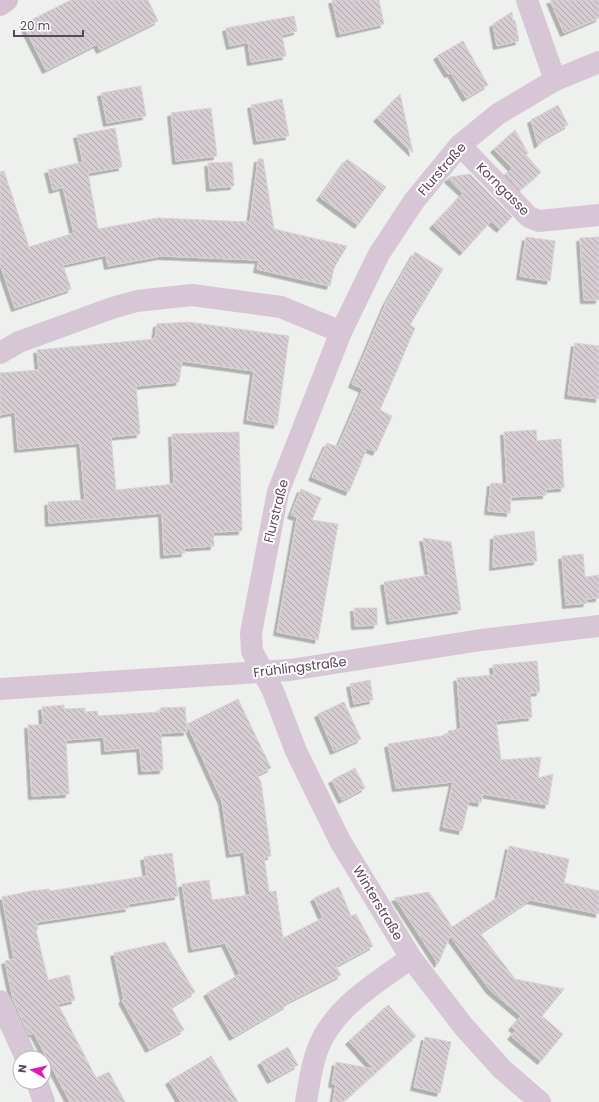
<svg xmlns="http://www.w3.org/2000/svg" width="599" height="1102" viewBox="0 0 599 1102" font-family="Poppins,sans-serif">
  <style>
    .building { fill: url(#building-back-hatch); stroke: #d9d1d6; filter: url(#shadow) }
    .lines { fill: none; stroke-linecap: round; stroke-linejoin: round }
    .street { stroke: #d7c7d6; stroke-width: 22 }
    .secondary { stroke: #d6c0d3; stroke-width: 22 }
    .labels { text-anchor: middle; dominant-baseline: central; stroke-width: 4; stroke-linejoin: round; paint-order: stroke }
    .street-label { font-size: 13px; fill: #5a4658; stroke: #fff }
  </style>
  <defs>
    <pattern id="building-back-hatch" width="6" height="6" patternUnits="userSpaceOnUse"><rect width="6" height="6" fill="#d5cdd2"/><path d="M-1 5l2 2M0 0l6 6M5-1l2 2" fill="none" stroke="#b0a8ad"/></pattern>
    <filter id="shadow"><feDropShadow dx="-3.5" dy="3.5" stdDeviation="0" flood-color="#0004"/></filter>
  </defs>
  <rect width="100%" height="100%" fill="#eef0ed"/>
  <g class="building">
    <path d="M71,0h77l10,21 -58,29 -3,-6 -51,26 -23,-46z"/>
    <path d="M332,0h47l5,24 -44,10z"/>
    <path d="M550,0h49v18l-35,15z"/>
    <path d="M512,12l1,9 2,-1 4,21 -22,5 -4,-22z"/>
    <path d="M294,16l3,15 -15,4 4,21 -35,6 -3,-20 -18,4 -4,-18z"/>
    <path d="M463,41l25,44 -22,13 -15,-25 -3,1 -11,-18z"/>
    <path d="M141,86l5,30 -39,7 -6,-30z"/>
    <path d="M400,94l13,59 -36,-35z"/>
    <path d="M282,99l7,37 -32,5 -6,-36z"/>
    <path d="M558,105l10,20 -20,11 -10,9 -7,-25z"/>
    <path d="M211,108l6,48 -41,5 -5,-48z"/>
    <path d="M115,128l7,39 -34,6 10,56 60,-11 92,4 8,-63h5l11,70 73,17 -13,22 -4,18 -73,-17 2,-9 -98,-4 -53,10 -2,-11 -43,10 8,24 -56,19 -15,-44v-92l4,-1 25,76 45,-14 -11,-46 -10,3 -5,-20 35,-8 -6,-27z"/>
    <path d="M515,130l13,23 -2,2 15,17 -21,18 -14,-16 6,-6 -18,-19z"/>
    <path d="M347,159l39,28 -28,38 -38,-28z"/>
    <path d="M232,162l2,24 -24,2 -2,-25z"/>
    <path d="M470,174l42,43 -12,12 -9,-8 -28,31 -30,-27 30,-32 -15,-14 2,-2z"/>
    <path d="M526,237l29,4 -5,40 -30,-5z"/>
    <path d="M599,237v63h-15l-4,-62z"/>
    <path d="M415,252l28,17 -33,56 5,3 -35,82 12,6 -16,36 -9,-4 -18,44 -37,-15 15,-34 11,4 25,-58 -11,-5 34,-81z"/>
    <path d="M188,322l101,14 -12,89 -30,-5 7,-49 -72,-10 -3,21 -43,4 4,48 -29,3 5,53 58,-6 -2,-50 67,-2 3,99 -29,1 1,14 -30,2 1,5 -21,2 -2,-42 -113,10 -1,-21 37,-2 -5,-57 -62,6 -3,-37 -15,3v-42l39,-3 -2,-20 118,-11 2,-15z"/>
    <path d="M575,343l24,3v53l-31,-4z"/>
    <path d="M536,430l1,11 24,-2 3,49 -18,1v6l-35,2 -1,16 -22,-2 3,-28 16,1 -3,-52z"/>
    <path d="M301,489l20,9 -9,22 26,4 -20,116 -41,-8 20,-114h3l-9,-3z"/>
    <path d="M534,531l3,30 -44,6 1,-31z"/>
    <path d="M423,538l28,4 10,68 -71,11 -6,-39 45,-7z"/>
    <path d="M583,554l2,23 14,-2v23l-13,1 1,4 -21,2 -4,-49z"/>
    <path d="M354,608h23v17l-22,1z"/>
    <path d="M537,661l3,31 -10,1 2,24 -36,4 5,39 40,-3 -3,21 15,-4 -5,31 -65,-11 -2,9 -12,-2 -7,30 -19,-4 10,-45 -57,6 -8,-44 60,-9v-4l13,-2 -4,-51 37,-3 -1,-10z"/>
    <path d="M370,680l3,20 -19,4 -4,-20z"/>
    <path d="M238,699l33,69 -14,7 4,7 10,74 -7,1 5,35 7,-1 7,47 40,-20 -9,-20 25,-11 12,29 5,-2 17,32 -37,20 5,9 -55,28 1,2 -54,32 -26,-44 33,-19 -15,-31 -33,6 -10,-65 27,-4 3,20 38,-5 -6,-43 -14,2 -8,-53 -35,-77z"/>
    <path d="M344,702l17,37 -27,12 -16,-37z"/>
    <path d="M64,705v4l21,-1v4l12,-1 1,5 62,-4v-4l25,-1 2,25 -26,1 2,37 -21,1 -2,-23 -35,3 -1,-14 -38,3 3,54 -37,2 -4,-71h15l-1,-18z"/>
    <path d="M355,768l10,20 -23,12 -10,-20z"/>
    <path d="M509,846l60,13 -5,24 35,8v23l-69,-14 -50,33 35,46 49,10 -22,27 21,18 -22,27 -30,-25 5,-6 -4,-3 9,-11 -31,-26 -40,-54 -12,28 -43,-66 34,-6 23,35 46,-30z"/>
    <path d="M172,853l6,43 -50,8 1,4 -92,14 1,7 -2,1 12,50 21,-5 6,25 -17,4 38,74 13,-6 16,30h-55l-36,-69 -5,2 -16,-36 -8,-38 9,-2 -12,-62 29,-6 18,-2 1,2 97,-15 -3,-19z"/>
    <path d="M165,942l30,50 -24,15 13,23 -35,19 -27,-49 2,-1 -10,-46z"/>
    <path d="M388,1005l28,31 -73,66h-10l3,-18h-4l4,-22 38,7 -25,-28z"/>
    <path d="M425,1037l26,5 -11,51 -26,-6z"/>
    <path d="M288,1047l10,18 -27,15 -10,-18z"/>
    <path d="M211,1056l27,46h-57l-12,-21z"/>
  </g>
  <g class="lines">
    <g class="street">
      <path d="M527,0l28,80"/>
      <path d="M460,145l69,72 10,4 60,-6"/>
      <path d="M0,353l19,-11 93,-34 25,-7 55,-6 89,12 60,25"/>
      <path d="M0,689l290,-19 191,-30 118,-14"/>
      <path d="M0,1001l26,57"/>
      <path d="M37,1082l7,20"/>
      <path d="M306,1102c3,-17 5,-35 11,-51 15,-43 59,-68 94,-93"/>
      <path d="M540,1102l-38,-33 -38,-42 -53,-69 -71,-117 -44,-90 -23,-60 -21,-40 -1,-18 27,-141 63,-160 38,-78 35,-53 46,-56 38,-31 57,-34 44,-18"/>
    </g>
    <path class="secondary" d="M0,5l7,-5"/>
  </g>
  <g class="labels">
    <g class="street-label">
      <text transform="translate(442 169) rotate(-49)">Flurstraße</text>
      <text transform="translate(503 189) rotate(45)">Korngasse</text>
      <text transform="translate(276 511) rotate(-76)">Flurstraße</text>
      <text transform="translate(300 667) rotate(-7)">Frühlingstraße</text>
      <text transform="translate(378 903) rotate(59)">Winterstraße</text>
    </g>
  </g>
  <g transform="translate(32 1070) rotate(278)"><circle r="19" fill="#ffffff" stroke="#bdb5bc"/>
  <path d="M0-3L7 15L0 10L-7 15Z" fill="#da1db9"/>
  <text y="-6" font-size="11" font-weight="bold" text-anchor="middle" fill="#5a4658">N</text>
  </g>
  <path d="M14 30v6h69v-6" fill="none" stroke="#5a4658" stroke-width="2"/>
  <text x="20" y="30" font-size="12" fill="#5a4658" stroke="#ffffff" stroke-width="3" paint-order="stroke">20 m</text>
</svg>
